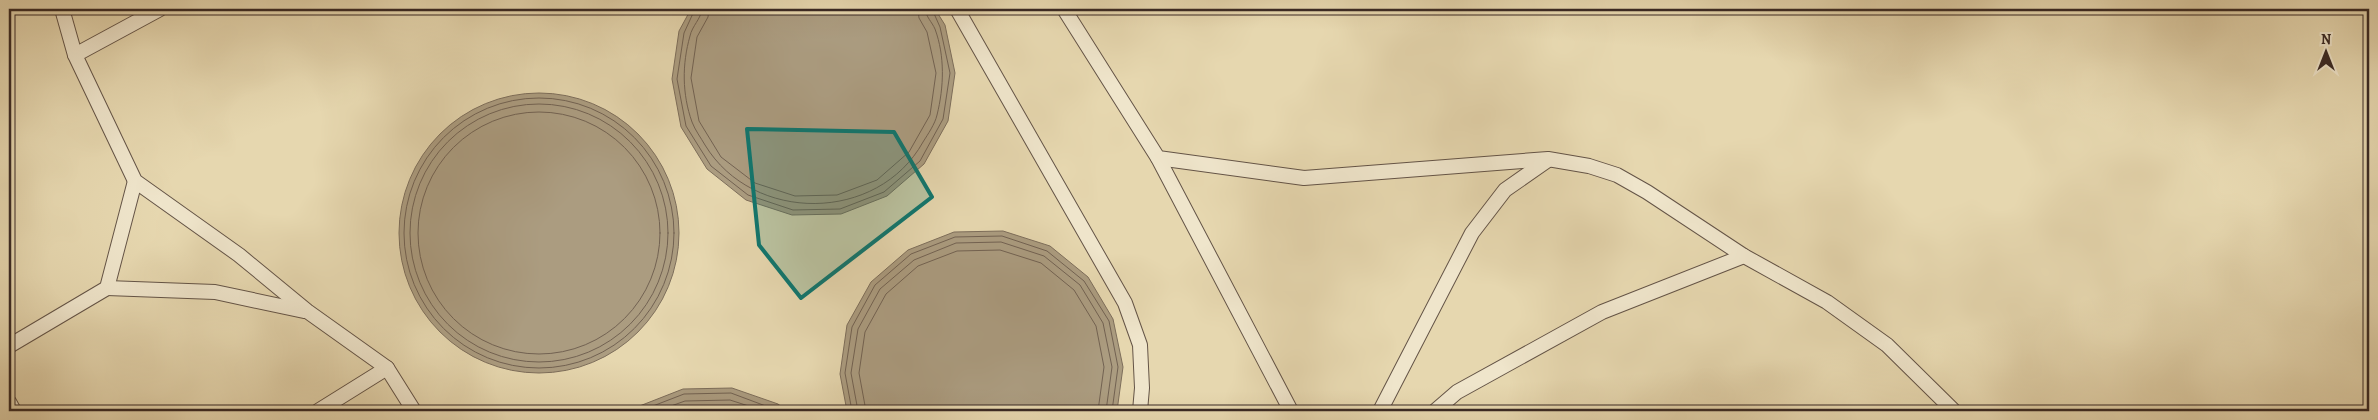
<svg xmlns="http://www.w3.org/2000/svg" width="2378" height="420" viewBox="0 0 2378 420" font-family="Alegreya,serif">
  <style>
    .water { fill: #ab9c80; stroke: #7d6e5b }
    .lines { fill: none; stroke-linecap: round; stroke-linejoin: round }
    .shore { stroke: #726252; stroke-width: 1 }
    .service-casing { stroke: #645447; stroke-width: 16 }
    .service { stroke: #efe5cb; stroke-width: 14 }
    .marked { fill: #0f766e; fill-opacity: 0.2; stroke: #0f766e; stroke-width: 4; stroke-linejoin: round }
  </style>
  <rect width="100%" height="100%" fill="#e6d7af"/>
  <filter id="stains"><feTurbulence type="fractalNoise" baseFrequency=".004" numOctaves="4"/><feColorMatrix values="0 0 0 0 .2 0 0 0 0 .09 0 0 0 0 .02 0 0 0 .5 -.17"/></filter>
  <radialGradient id="worn" r=".72"><stop offset=".6" stop-color="#630" stop-opacity="0"/><stop offset="1" stop-color="#630" stop-opacity=".3"/></radialGradient>
  <g class="water">
    <path d="M691,9h244l10,16 10,48 -7,48 -24,43 -37,32 -46,18 -49,1 -46,-15 -39,-31 -26,-42 -9,-48 7,-48z"/>
    <circle cx="539" cy="233" r="140"/>
    <path d="M1003,231l47,15 38,31 25,42 10,48 -6,44h-270l-7,-37 7,-49 24,-43 37,-32 46,-18z"/>
    <path d="M732,388l46,16 9,7h-155l5,-4 46,-18z"/>
  </g>
  <g class="lines">
    <g class="shore">
      <path d="M695,9l-11,24 -7,46 9,47 25,40 37,29 45,15 47,-1 44,-17 36,-31 23,-42 7,-46 -10,-46 -8,-18"/>
      <path d="M702,9c-1,10 -10,17 -12,27 -8,28 -8,58 2,86 3,8 9,16 13,23 48,79 173,78 218,-3 5,-8 12,-18 14,-27 7,-28 8,-59 -2,-86 -3,-7 -9,-12 -10,-20"/>
      <path d="M709,9l-1,8 -11,20 -6,41 8,43 22,36 34,26 40,13 42,-1 40,-15 32,-28 21,-37 6,-42 -9,-41 -8,-14 -1,-9"/>
      <circle cx="539" cy="233" r="135"/>
      <circle cx="539" cy="233" r="129"/>
      <circle cx="539" cy="233" r="121"/>
      <path d="M640,411l44,-17 47,-1 48,18"/>
      <path d="M657,411l28,-10 45,-1 34,11"/>
      <path d="M678,411c18,-7 45,-6 63,0"/>
      <path d="M852,411l-7,-38 7,-46 23,-42 36,-31 44,-17 47,-1 45,15 37,30 25,40 9,46 -6,44"/>
      <path d="M858,411l-7,-38 7,-44 22,-40 34,-29 42,-17 45,-1 43,14 36,29 23,38 9,44 -6,44"/>
      <path d="M866,411l-7,-38 6,-41 21,-38 32,-28 39,-15 43,-1 41,13 33,27 22,36 8,41 -6,44"/>
    </g>
    <g class="service-casing">
      <g id="service">
        <path d="M62,9l13,46 60,126 104,74 68,56 80,57 27,43"/>
        <path d="M957,9l168,294 15,42 2,43 -2,23"/>
        <path d="M1064,9l94,149 146,20 244,-19 41,7 28,9 30,17 97,64 83,46 60,43 67,66"/>
        <path d="M75,55l85,-46"/>
        <path d="M1158,158l133,253"/>
        <path d="M107,288l108,4 89,19"/>
        <path d="M9,346l98,-58 28,-107"/>
        <path d="M9,402l5,9"/>
        <path d="M318,411l69,-43"/>
        <path d="M1380,411l92,-178 33,-43 43,-30"/>
        <path d="M1435,411l22,-19 145,-80 142,-56"/>
      </g>
    </g>
    <use href="#service" class="service"/>
  </g>
  <path class="marked" d="M747,129l147,3 38,65 -131,101 -42,-53z"/>
  <rect width="2378" height="420" fill="none" stroke="#e6d7af" stroke-width="30"/>
  <rect x="10" y="10" width="2358" height="400" fill="none" stroke="#392924" stroke-width="2.5"/>
  <rect x="15" y="15" width="2348" height="390" fill="none" stroke="#392924"/>
  <g transform="translate(2326 52)" stroke="#efe5cb" stroke-width="4" paint-order="stroke">
  <path d="M0-4L9 19L0 12L-9 19Z" fill="#392924"/>
  <text y="-8" font-size="14" font-weight="bold" text-anchor="middle" fill="#392924">N</text>
  </g>
  <rect width="100%" height="100%" filter="url(#stains)"/>
  <rect width="100%" height="100%" fill="url(#worn)"/>
</svg>
